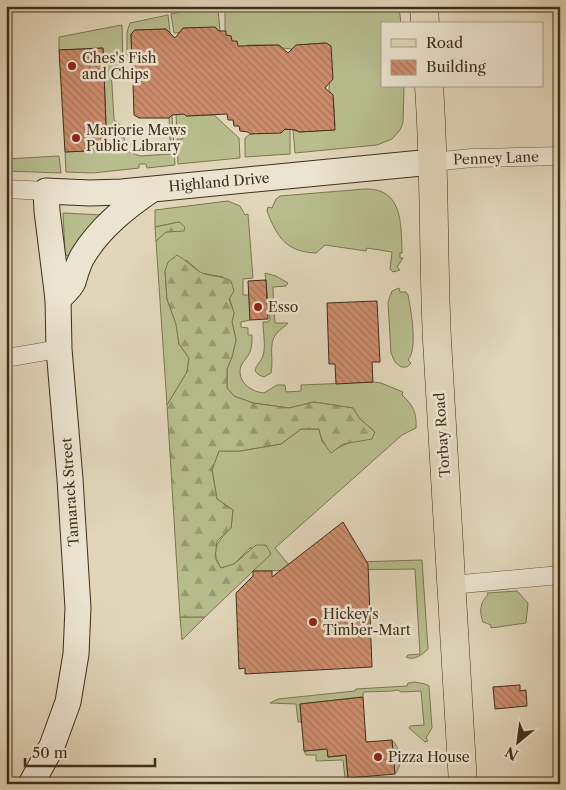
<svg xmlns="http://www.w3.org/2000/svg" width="566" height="790" viewBox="0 0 566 790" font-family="'Libre Caslon Text',serif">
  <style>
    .grass { fill: #b7bd8d; stroke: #7b7652 }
    .forest { fill: url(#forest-firs); stroke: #7b7652 }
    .building { fill: url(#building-back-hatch); stroke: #3f2f18 }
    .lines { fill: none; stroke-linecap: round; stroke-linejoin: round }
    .street-casing { stroke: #685940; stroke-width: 19 }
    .secondary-casing { stroke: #3f2f18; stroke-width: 27 }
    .primary-casing { stroke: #3f2f18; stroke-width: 29 }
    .street { stroke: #ece4d2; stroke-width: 18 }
    .secondary { stroke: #ece4d2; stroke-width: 25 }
    .primary { stroke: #e1d6ba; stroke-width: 28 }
    .poi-dot { fill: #8f2418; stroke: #ece4d2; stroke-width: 2 }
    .labels { text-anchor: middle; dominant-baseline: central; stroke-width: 5; stroke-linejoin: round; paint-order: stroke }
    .poi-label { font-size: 14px; fill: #3f2f18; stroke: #ece4d2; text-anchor: start }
    .street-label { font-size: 14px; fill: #3f2f18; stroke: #ece4d2 }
  </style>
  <defs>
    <pattern id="forest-firs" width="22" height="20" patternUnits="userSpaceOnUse" patternTransform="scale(1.25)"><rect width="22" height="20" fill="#b7bd8d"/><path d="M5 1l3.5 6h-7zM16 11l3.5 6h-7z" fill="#969a72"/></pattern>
    <pattern id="building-back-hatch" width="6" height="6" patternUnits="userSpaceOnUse" patternTransform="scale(1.25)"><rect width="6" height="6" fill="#cd8d6d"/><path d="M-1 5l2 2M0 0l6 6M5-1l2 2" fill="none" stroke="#a87459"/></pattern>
  </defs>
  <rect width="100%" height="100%" fill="#e1d6ba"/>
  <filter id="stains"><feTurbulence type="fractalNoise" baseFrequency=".004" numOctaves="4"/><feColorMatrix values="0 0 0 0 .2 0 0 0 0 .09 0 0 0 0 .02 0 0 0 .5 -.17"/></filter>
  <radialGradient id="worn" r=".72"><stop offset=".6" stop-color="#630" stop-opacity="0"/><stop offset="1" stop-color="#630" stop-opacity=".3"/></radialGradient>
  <g class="grass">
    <path d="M209,6h9v2l2,23 -46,2 -3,-19z"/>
    <path d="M225,6h174l2,18h-19v62h22l-1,37 -3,7 -8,9 -15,6 -82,8 -2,-23 6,2 32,-2 4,-4 -2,-31 -4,-4 1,-45 -4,-3 -30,2 -4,4 -10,-1 -4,-3h-31l-3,4h-6l-6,-8 -1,-5 -5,-1 -1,-4z"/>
    <path d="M168,15l2,18 -4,-4 -31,1 -4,4 1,21h-5v-23l3,-9z"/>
    <path d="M122,25l1,42 -12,1 3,52 5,4 10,28 11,4 31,-2 -2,-36 3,-3 3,50 -28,3 -1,-4h-7v4l-46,5 -27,-1 -1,-20 42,-2 -4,-102 -44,2v-13z"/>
    <path d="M176,114h8l2,2 28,-1 25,23 1,20 -62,6 -1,-25h6l-1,-3h-5z"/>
    <path d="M290,129v25l-45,3v-19l5,-4z"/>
    <path d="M59,156l2,17 -55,-2v-12z"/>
    <path d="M365,189c38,-1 36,35 37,64h-2v5h3l-6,9 3,3 -7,2 -3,-3 2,-17 -25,-4 -1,3 -41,-6 -9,8c-30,-1 -39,-16 -49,-42l1,-4 4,1 4,-9 4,-3z"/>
    <path d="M228,201l12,5 5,9 3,-1 5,64 -10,1v16h6l1,25 -9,2v5l7,1v7h4c0,6 0,12 -2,17 -2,5 -7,9 -9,14 -5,15 10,26 23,27l13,-8h8l1,7 15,-1v-6l72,-3 8,1 22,9 -1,3c11,10 15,18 14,33l-14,7 -127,113 13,16 134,-4 6,89c-6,6 -14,12 -22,8l2,-2 12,-1 -5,-85 -162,2 -2,-24 -17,17 -13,4c-11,-18 -4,-26 10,-40l2,-18 -16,-11 -5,-29 7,-19h21l41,-7 20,-15h18l3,12 9,11c14,-9 29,-13 44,-20l-15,-13 -7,-11 -39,-6 -25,6 -36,-5 -19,-7 -7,-8v-19l5,-12 4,-17 -4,-18 2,-9 -11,-36 -22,-4 -15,-13 -21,11 2,28 9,25 3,20 10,14 -2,14 -20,33 -11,-164 10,-9 18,-2 -5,-8 -24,5v-17z"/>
    <path d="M63,213l40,2 -33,42 -4,-2 -1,-3z"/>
    <path d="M265,273l11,3 12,7 -2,3 -13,1v5l2,31h13c-3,4 -8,6 -12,11 -8,10 -2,26 -5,39l-7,4 -5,-2 -4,-4c1,-7 6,-9 8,-15 3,-10 0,-24 0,-34h5l2,-3z"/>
    <path d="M399,288l1,4h6l2,3c3,15 10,54 0,65l3,3 -4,4h-6l-6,-5 -4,-9 -3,-51 4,-11z"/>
    <path d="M517,591l11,12 -2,20 -35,5v-3l-8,-3c-4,-10 -3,-20 5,-27l-1,-2z"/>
    <path d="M180,617h25l-23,23z"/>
    <path d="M415,682l10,2 4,2 3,42 -6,10 2,3 -3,1 -16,-14 1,-2 14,-1 -3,-34 -20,1 -3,-2 -6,1 -27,1 -2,1v4l-63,7 1,18h-3l-2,-18 -26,-1 8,-4 77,-8 1,-2 51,-3 1,-3z"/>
    <path d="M392,740c9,10 12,22 3,34z"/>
    <path d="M345,747l3,31h-3l-2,-18 -27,1v-6h-10l-2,-4 23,-2 1,8 15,-1z"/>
  </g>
  <g class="forest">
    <path d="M179,222l6,5 -1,4 -18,1 -10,9 -1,-14z"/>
    <path d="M177,255c9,5 15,12 23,17 9,5 21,3 31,9l3,10 -5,8 5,14 -2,9 4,18 -4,17 -5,12v19l7,8 19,7 36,5 25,-6 39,6 7,11 15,13 -3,7 -29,5 -12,9 -9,-12 -3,-12h-18l-20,15 -41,7h-21l-7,19 5,29 16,11 -2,18 -14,13 -2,17 6,10 13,-4 22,-19h10l5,9 -66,63h-25l-13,-212 20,-33 2,-14 -10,-14 -3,-20 -9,-25 -2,-28 3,-9z"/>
  </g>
  <g class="building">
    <path d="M215,27l4,4h7v4l5,1 1,5h5l1,5 41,-1 9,8 8,-8 30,-2 5,3 2,33 -8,9 8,7 2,35 -36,2 -3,-2 -11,-1 -4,4 -31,1 -2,-2 -8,-1 -1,-5h-5l-1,-6h-5l-1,-6 -41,2 -2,-2 -12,1 -3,3h-30l-5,-3 -1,-32 8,-9 -9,-8 -1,-32 4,-4 31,-1 9,9 8,-10z"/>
    <path d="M103,48l4,102 -42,2 -6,-102z"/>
    <path d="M266,280l2,39 -18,1 -2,-39z"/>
    <path d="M377,301l3,61h-8l1,20 -37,2 -1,-20h-6l-2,-61z"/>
    <path d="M343,522l25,42 4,103 -127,7v-6l-6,1 -3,-76 17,-17v-5h19v6z"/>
    <path d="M520,685v6l6,-1 1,16 -32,3 -2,-22z"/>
    <path d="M363,697l3,45 26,-2 3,34 -47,4 -2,-23 -18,2 -1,-8 -23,2 -4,-47z"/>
  </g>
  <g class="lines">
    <g class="street-casing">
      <g id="street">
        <path d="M432,162l40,-4 88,-2"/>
        <path d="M6,189l40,2"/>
        <path d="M6,358l53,-9"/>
        <path d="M451,585l109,-10"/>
      </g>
    </g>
    <g class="secondary-casing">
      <g id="secondary">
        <path d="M58,299c4,-4 13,-11 15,-17 3,-10 5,-19 11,-28 17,-27 41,-46 67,-64"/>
        <path d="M31,784l21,-38 16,-44 8,-48 2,-46 -8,-129 -11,-130 -1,-50 -11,-88 -1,-20 44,2 32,-1 310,-30"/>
      </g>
    </g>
    <g class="primary-casing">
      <g id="primary">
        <path d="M424,6l1,18"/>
        <path d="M429,86c6,85 4,170 8,254l26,444"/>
      </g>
    </g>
    <use href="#street" class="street"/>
    <use href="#secondary" class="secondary"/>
    <use href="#primary" class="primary"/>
  </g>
  <g class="poi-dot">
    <circle cx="72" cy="66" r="5"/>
    <circle cx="76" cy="138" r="5"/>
    <circle cx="258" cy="307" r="5"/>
    <circle cx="313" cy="622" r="5"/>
    <circle cx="378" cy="757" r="5"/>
  </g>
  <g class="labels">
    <g class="poi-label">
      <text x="82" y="58">Ches's Fish<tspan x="82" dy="16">and Chips</tspan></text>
      <text x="86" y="130">Marjorie Mews<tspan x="86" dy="16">Public Library</tspan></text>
      <text x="268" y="307">Esso</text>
      <text x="323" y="614">Hickey's<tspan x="323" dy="16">Timber-Mart</tspan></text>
      <text x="388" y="757">Pizza House</text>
    </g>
    <g class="street-label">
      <text transform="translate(496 158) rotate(-2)">Penney Lane</text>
      <text transform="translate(219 182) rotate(-5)">Highland Drive</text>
      <text transform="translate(442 435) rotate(-94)">Torbay Road</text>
      <text transform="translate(70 492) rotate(-94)">Tamarack Street</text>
    </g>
  </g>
  <rect width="566" height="790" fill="none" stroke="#e1d6ba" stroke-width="25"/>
  <rect x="8" y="8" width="551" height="775" fill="none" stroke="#3f2f18" stroke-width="2.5"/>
  <rect x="12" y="12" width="541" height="765" fill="none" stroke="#3f2f18"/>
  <rect x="381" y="22" width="162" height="65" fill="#ece4d2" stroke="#a79c88"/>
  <rect x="391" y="39" width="25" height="8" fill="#e1d6ba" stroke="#a79c88"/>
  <text x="426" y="48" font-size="15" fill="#3f2f18">Road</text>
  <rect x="391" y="60" width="25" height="15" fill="url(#building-back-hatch)" stroke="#a79c88"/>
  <text x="426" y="72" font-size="15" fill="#3f2f18">Building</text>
  <g transform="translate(518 742) rotate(209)" stroke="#ece4d2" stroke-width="4" paint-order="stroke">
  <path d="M0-4L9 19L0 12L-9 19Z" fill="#3f2f18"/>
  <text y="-8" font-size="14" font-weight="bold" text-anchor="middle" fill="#3f2f18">N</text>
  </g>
  <path d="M25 758v8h130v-8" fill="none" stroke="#3f2f18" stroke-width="2.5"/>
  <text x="32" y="758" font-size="15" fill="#3f2f18" stroke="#ece4d2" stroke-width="4" paint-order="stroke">50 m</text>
  <rect width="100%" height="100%" filter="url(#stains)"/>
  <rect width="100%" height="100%" fill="url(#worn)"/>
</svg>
